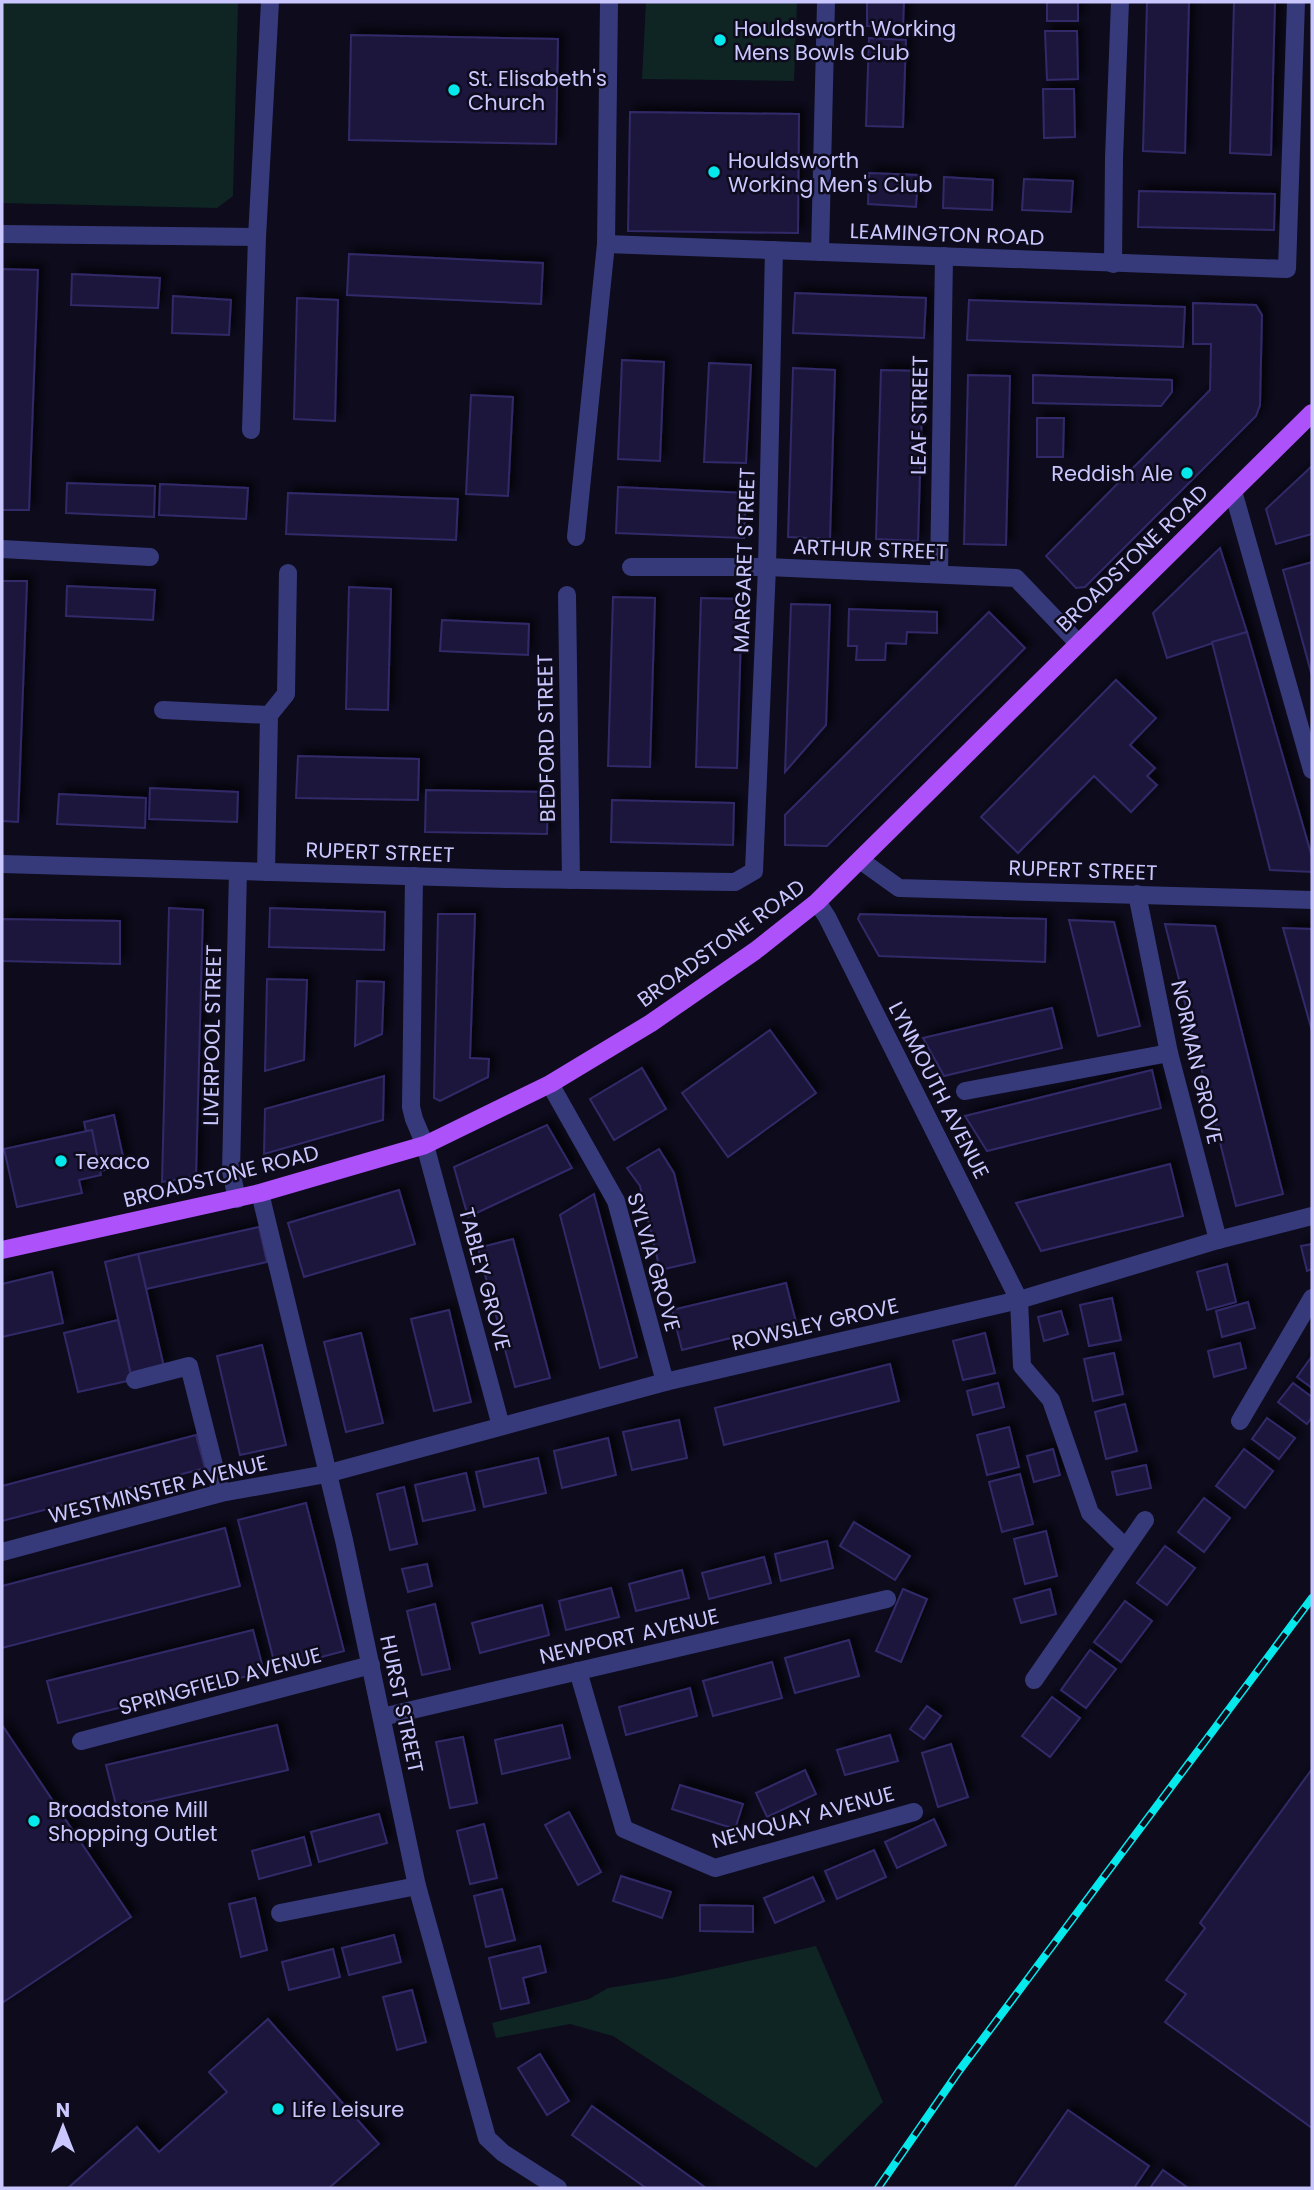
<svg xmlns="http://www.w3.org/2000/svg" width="1314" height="2190" viewBox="0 0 1314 2190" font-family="Poppins,sans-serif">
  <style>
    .green { fill: #0f2523 }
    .building { fill: #1c183c; stroke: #312a68; stroke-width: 2; filter: url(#shadow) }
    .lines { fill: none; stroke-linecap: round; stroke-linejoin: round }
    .minor { stroke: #373a7a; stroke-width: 18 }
    .major { stroke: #ad51fb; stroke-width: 18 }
    .rail-casing { stroke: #05e8ec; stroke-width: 8 }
    .rail { stroke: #0d0b1c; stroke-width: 5; stroke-dasharray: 16; stroke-linecap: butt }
    .poi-dot { fill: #05e8ec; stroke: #0d0b1c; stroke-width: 2.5 }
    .labels { text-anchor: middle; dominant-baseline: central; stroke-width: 5; stroke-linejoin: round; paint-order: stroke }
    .poi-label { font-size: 21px; fill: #c9c7fe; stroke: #0d0b1c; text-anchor: start }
    .street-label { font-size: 21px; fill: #c9c7fe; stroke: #0d0b1c }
  </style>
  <defs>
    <filter id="shadow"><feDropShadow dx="6" dy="-6" stdDeviation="3.5" flood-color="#0009"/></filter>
  </defs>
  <rect width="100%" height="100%" fill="#0d0b1c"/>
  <g class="green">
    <path d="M2,2h236l-5,194 -16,12 -215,-5z"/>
    <path d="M646,2h151l-3,79 -152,-2z"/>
    <path d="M816,1946l67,156 -67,66 -203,-132 -43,-12 -74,14 -4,-15 97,-24 19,-11 63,-10z"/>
  </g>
  <g class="building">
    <path d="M867,2h37l-1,25 -36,-1z"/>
    <rect x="1047" y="2" width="31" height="19"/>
    <path d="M1147,2h42l-4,151 -42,-2z"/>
    <path d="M1234,2h41l-4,153 -41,-2z"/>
    <path d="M1045,31h32l1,48 -31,1z"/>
    <path d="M351,35l207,4 -2,105 -207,-4z"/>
    <path d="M869,38l37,2 -3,87 -37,-1z"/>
    <path d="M1043,89h31l1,48 -31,1z"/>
    <path d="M630,112l169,2 -1,119 -170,-2z"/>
    <path d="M869,173l49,2 -2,32 -48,-3z"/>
    <path d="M944,177l49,3 -1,30 -49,-2z"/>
    <path d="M1024,179l49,2 -2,31 -49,-2z"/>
    <path d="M1139,191l136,3 -1,36 -136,-3z"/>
    <path d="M349,254l194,9 -2,41 -194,-9z"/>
    <path d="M2,269l36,1 -9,240h-27z"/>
    <path d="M72,274l88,4 -2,30 -87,-3z"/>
    <path d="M795,293l131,5 -2,40 -131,-5z"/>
    <path d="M173,296l58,4 -2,35 -57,-2z"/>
    <path d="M297,298l41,2 -3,121 -41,-2z"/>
    <path d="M969,300l216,7 -2,40 -216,-7z"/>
    <path d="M1193,303l63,2 6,10 -2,90 -4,11 -171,171 -9,1 -30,-32 164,-166 1,-46h-18z"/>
    <path d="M622,360l42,2 -4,99 -42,-2z"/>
    <path d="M709,363l42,2 -5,98 -42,-1z"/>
    <path d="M793,368l42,2 -5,169 -42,-2z"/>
    <path d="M881,370l42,1 -5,170 -42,-2z"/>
    <path d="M968,375l42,1 -4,169 -42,-1z"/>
    <path d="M1033,375l139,5v12l-11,14 -128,-3z"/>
    <path d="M471,395l42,2 -5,99 -42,-2z"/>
    <path d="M1037,418h27l-1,39h-26z"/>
    <path d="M1312,466v68l-36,10 -10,-35z"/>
    <path d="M67,483l88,3 -1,31 -88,-4z"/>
    <path d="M160,484l88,4 -2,31 -87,-4z"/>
    <path d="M618,487l128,6 -2,45 -128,-5z"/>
    <path d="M288,493l170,6 -2,41 -170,-6z"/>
    <path d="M1220,548l27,84 -80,26 -14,-45z"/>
    <path d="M1312,562v114l-29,-106z"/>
    <path d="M2,581h25l-9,241 -16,-1z"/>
    <path d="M67,586l88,4 -2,30 -87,-4z"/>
    <path d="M349,587l42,2 -3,121 -42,-1z"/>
    <path d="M613,597l42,1 -5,169 -42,-1z"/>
    <path d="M701,598l41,1 -5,169 -41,-1z"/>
    <path d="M791,604l39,1 -4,120 -41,47z"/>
    <path d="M849,609l88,3v21l-30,-1 -1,12 -20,-1 -1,17h-29l1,-14h-9z"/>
    <path d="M989,612l36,36 -198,198 -42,-1v-30z"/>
    <path d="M442,620l87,4 -1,31 -88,-4z"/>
    <path d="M1247,632l65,225v15l-42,-2 -58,-228z"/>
    <path d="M1116,680l40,38 -26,27 25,23 -8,8 10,9 -26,27 -37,-36 -76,77 -37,-36z"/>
    <path d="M298,756l121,3 -1,41 -122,-2z"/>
    <path d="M150,788l88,4 -1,30 -88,-3z"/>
    <path d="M426,790l122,2 -1,42 -122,-2z"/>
    <path d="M59,794l87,4 -1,30 -88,-4z"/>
    <path d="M612,800l122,3 -1,42 -122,-3z"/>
    <path d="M169,908l34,2 -7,266 -34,6z"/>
    <path d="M270,908l115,4 -1,38 -115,-3z"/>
    <path d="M438,914h37l-5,144 19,1 -1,18 -48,24 -6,-3z"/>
    <path d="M860,914l186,5 -1,43 -166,-6 -21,-37z"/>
    <path d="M2,919l118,2v43l-118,-3z"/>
    <path d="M1069,920l45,2 26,104 -42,10z"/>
    <path d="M1165,924l50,2 68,268 -47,12z"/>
    <path d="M1283,928l29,1v102z"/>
    <path d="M267,979l40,1 -3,80 -39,11z"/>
    <path d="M357,981l27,1 -2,52 -27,12z"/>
    <path d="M1052,1008l10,40 -118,28 -21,-38z"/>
    <path d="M770,1030l46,63 -88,64 -46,-64z"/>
    <path d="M642,1068l24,41 -52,31 -24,-41z"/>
    <path d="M1152,1070l9,38 -174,43 -22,-35z"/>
    <path d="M384,1076l-1,44 -119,34 1,-45z"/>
    <path d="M114,1115l11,51 -30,6 -11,-50z"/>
    <path d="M547,1125l25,43 -104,49 -14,-50z"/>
    <path d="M92,1130l9,45 -22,5 3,13 -65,14 -13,-58z"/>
    <path d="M659,1149l15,24 21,89 -35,8 -20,-84 -13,-18z"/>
    <path d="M1170,1164l13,52 -142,35 -25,-48z"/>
    <path d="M399,1190l16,54 -111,33 -16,-54z"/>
    <path d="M594,1194l43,163 -37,11 -40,-153z"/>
    <path d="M259,1227l8,35 -121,27 -8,-35z"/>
    <path d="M513,1239l37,139 -35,9 -37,-139z"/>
    <path d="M1312,1244v25l-5,2 -6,-25z"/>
    <path d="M138,1254l26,113 -33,8 -26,-113z"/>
    <path d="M1227,1264l9,38 -29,8 -10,-38z"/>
    <path d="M52,1272l11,51 -61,14v-53z"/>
    <path d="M786,1283l10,39 -114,28 -10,-40z"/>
    <path d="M1112,1298l9,42 -32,6 -9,-41z"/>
    <path d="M1248,1302l7,26 -33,9 -6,-26z"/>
    <path d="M449,1310l22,92 -37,9 -23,-92z"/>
    <path d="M1061,1311l7,23 -24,7 -6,-24z"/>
    <path d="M118,1320l14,60 -54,12 -14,-59z"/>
    <path d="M361,1333l22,90 -37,9 -22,-90z"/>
    <path d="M985,1333l10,40 -32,7 -10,-39z"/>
    <path d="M1240,1343l6,25 -32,9 -6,-26z"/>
    <path d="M262,1345l24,100 -46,10 -23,-99z"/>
    <path d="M1114,1353l9,41 -30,7 -9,-42z"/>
    <path d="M1312,1356v32l-15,-11z"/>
    <path d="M890,1364l9,37 -175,44 -9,-37z"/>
    <path d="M998,1383l6,24 -31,8 -6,-24z"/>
    <path d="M1293,1383l19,14v20l-5,7 -29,-22z"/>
    <path d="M1125,1404l12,47 -31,8 -11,-47z"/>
    <path d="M1267,1418l28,20 -16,21 -27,-20z"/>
    <path d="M679,1420l8,38 -55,12 -9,-38z"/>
    <path d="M1009,1427l10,40 -32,8 -10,-40z"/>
    <path d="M196,1435l9,33 -203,53v-35z"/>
    <path d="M608,1438l8,37 -54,13 -8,-37z"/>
    <path d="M1053,1449l7,26 -26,7 -7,-26z"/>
    <path d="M1244,1449l29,22 -28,37 -29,-22z"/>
    <path d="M538,1458l8,35 -62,14 -8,-35z"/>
    <path d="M1146,1465l5,23 -34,7 -5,-23z"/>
    <path d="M466,1473l9,37 -52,11 -8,-36z"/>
    <path d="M1020,1474l13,50 -31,8 -13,-50z"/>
    <path d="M404,1487l13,57 -27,6 -13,-56z"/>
    <path d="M1204,1498l26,20 -26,34 -26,-20z"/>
    <path d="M306,1503l38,148 -68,18 -38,-149z"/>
    <path d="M854,1522l56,34 -15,24 -55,-34z"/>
    <path d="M225,1528l15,58 -238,62v-62z"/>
    <path d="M1046,1531l11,45 -32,8 -11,-45z"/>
    <path d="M827,1541l6,27 -52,13 -6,-27z"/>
    <path d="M1165,1546l30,22 -28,37 -30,-22z"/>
    <path d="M764,1557l7,26 -62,16 -7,-26z"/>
    <path d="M427,1564l5,22 -24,6 -6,-23z"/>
    <path d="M682,1570l7,28 -53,13 -7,-27z"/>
    <path d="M611,1588l8,29 -53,13 -7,-29z"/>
    <path d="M903,1589l24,10 -26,63 -25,-11z"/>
    <path d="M1050,1589l6,25 -35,9 -7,-24z"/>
    <path d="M1125,1601l27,20 -31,41 -27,-20z"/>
    <path d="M435,1604l15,65 -28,6 -15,-64z"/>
    <path d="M542,1605l7,30 -69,18 -8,-30z"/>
    <path d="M253,1630l11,42 -206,51 -11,-42z"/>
    <path d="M849,1640l10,36 -64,17 -10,-35z"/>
    <path d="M1090,1650l26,19 -30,39 -25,-18z"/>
    <path d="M772,1662l10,36 -69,18 -10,-35z"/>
    <path d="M690,1688l7,28 -71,19 -7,-28z"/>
    <path d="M1052,1697l28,21 -30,39 -28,-21z"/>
    <path d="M927,1706l14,10 -17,23 -14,-10z"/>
    <path d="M2,1725l129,192 -129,86z"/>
    <path d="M277,1725l11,45 -171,39 -11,-44z"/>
    <path d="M562,1725l8,33 -68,16 -7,-34z"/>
    <path d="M890,1735l8,26 -53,14 -8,-25z"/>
    <path d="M463,1737l14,66 -27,5 -14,-66z"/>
    <path d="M951,1744l17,53 -30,10 -16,-54z"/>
    <path d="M1312,1769v359l-147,-106 21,-28 -20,-14 39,-52 -5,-5z"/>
    <path d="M805,1770l11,24 -49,23 -11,-24z"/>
    <path d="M680,1785l63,19 -8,25 -63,-20z"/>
    <path d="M569,1812l32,60 -23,13 -33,-60z"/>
    <path d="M379,1814l8,29 -68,19 -8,-30z"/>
    <path d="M934,1819l12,26 -49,23 -12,-26z"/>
    <path d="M484,1824l13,54 -27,6 -13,-53z"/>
    <path d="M304,1837l7,28 -52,14 -7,-28z"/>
    <path d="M874,1850l12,27 -49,22 -12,-28z"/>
    <path d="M621,1876l50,16 -9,26 -49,-17z"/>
    <path d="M813,1877l11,24 -49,22 -11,-25z"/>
    <path d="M502,1889l13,51 -29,7 -12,-51z"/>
    <path d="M255,1898l12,52 -26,7 -12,-53z"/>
    <path d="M700,1905l53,1v26l-53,-1z"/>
    <path d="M394,1935l7,27 -52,13 -7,-27z"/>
    <path d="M540,1946l6,26 -23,6 6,25 -28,6 -12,-51z"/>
    <path d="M333,1949l7,28 -51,13 -7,-28z"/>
    <path d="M412,1990l14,52 -29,8 -14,-53z"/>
    <path d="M268,2019l111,125 -50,44h-261l69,-61 22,25 68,-60 -18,-20z"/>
    <path d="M540,2054l29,47 -22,14 -29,-47z"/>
    <path d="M592,2106l114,82h-60l-74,-53z"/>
    <path d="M1068,2110l81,56 -15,22h-120z"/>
    <path d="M1163,2170l25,18h-38z"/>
  </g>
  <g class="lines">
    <g class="minor">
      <path d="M2,234l255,3"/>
      <path d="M606,244l681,25 9,-267"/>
      <path d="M820,252l6,-250"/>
      <path d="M1113,264l1,-106 6,-156"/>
      <path d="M251,430l6,-193 13,-235"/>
      <path d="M1233,491l79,279"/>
      <path d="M576,537l30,-293 3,-242"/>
      <path d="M2,549l148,8"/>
      <path d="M631,567h136l249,11 62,65"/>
      <path d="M939,574l5,-318"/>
      <path d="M567,595l4,285"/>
      <path d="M163,710l106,5"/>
      <path d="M860,860l39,28 413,12"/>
      <path d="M2,864l504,15 229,3 19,-11 13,-304 7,-317"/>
      <path d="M266,872l3,-157 17,-21 2,-121"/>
      <path d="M414,876l-3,231 3,12 11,26 76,281"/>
      <path d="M1137,894l32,159 49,187"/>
      <path d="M817,902l10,15 192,383 3,66 29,34 39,113 35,34"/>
      <path d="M550,1084l66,117 49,181"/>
      <path d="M965,1091l204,-38"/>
      <path d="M260,1193l84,347 73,346 70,252 16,15 55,35"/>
      <path d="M237,1199l-6,-28 7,-300"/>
      <path d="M135,1380l54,-14 32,127"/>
      <path d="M1240,1421l72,-123"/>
      <path d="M2,1552l219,-59 105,-19 339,-92 354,-82 199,-60 94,-24"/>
      <path d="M578,1671l46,158 91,39 199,-56"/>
      <path d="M1034,1680l111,-160"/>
      <path d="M382,1717l505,-118"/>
      <path d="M81,1741l290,-76"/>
      <path d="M280,1913l137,-27"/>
    </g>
    <path class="major" d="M2,1250l258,-57 165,-48 125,-61 101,-61 104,-72 62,-49 495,-489"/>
    <g class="rail-casing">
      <path id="rail" d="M878,2188l81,-117 353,-473"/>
    </g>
    <use href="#rail" class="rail"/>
  </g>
  <g class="poi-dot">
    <circle cx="720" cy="40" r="7"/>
    <circle cx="454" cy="90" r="7"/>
    <circle cx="714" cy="172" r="7"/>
    <circle cx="1187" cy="473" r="7"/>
    <circle cx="61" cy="1161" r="7"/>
    <circle cx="34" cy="1821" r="7"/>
    <circle cx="278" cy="2109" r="7"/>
  </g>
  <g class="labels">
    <g class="poi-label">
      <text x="734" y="28">Houldsworth Working<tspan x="734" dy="24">Mens Bowls Club</tspan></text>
      <text x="468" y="78">St. Elisabeth's<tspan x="468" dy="24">Church</tspan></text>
      <text x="728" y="160">Houldsworth<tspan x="728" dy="24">Working Men's Club</tspan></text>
      <text x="1173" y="473" text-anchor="end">Reddish Ale</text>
      <text x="75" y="1161">Texaco</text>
      <text x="48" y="1809">Broadstone Mill<tspan x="48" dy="24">Shopping Outlet</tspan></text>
      <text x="292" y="2109">Life Leisure</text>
    </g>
    <g class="street-label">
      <text transform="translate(947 234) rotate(2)">LEAMINGTON ROAD</text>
      <text transform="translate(919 415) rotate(-89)">LEAF STREET</text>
      <text transform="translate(870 549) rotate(2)">ARTHUR STREET</text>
      <text transform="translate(1132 558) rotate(-44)">BROADSTONE ROAD</text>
      <text transform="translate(744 560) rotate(-88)">MARGARET STREET</text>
      <text transform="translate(546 738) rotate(-91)">BEDFORD STREET</text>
      <text transform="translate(380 852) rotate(2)">RUPERT STREET</text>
      <text transform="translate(1083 870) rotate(2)">RUPERT STREET</text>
      <text transform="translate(721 943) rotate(-36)">BROADSTONE ROAD</text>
      <text transform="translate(212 1035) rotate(-89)">LIVERPOOL STREET</text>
      <text transform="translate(1197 1062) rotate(77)">NORMAN GROVE</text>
      <text transform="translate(939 1090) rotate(63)">LYNMOUTH AVENUE</text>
      <text transform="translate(221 1176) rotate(-14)">BROADSTONE ROAD</text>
      <text transform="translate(654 1262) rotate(74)">SYLVIA GROVE</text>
      <text transform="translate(485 1279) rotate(75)">TABLEY GROVE</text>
      <text transform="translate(815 1324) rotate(-13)">ROWSLEY GROVE</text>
      <text transform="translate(158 1489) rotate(-14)">WESTMINSTER AVENUE</text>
      <text transform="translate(629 1636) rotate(-13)">NEWPORT AVENUE</text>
      <text transform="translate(220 1681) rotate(-15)">SPRINGFIELD AVENUE</text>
      <text transform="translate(402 1704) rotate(78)">HURST STREET</text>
      <text transform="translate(803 1817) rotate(-15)">NEWQUAY AVENUE</text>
    </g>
  </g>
  <rect width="1314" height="2190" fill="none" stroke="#c9c7fe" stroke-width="7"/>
  <g transform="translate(63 2127)" stroke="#0d0b1c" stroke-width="5" paint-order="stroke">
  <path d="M0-5L12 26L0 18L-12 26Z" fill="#c9c7fe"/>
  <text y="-10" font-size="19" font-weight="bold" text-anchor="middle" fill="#c9c7fe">N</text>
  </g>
</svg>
